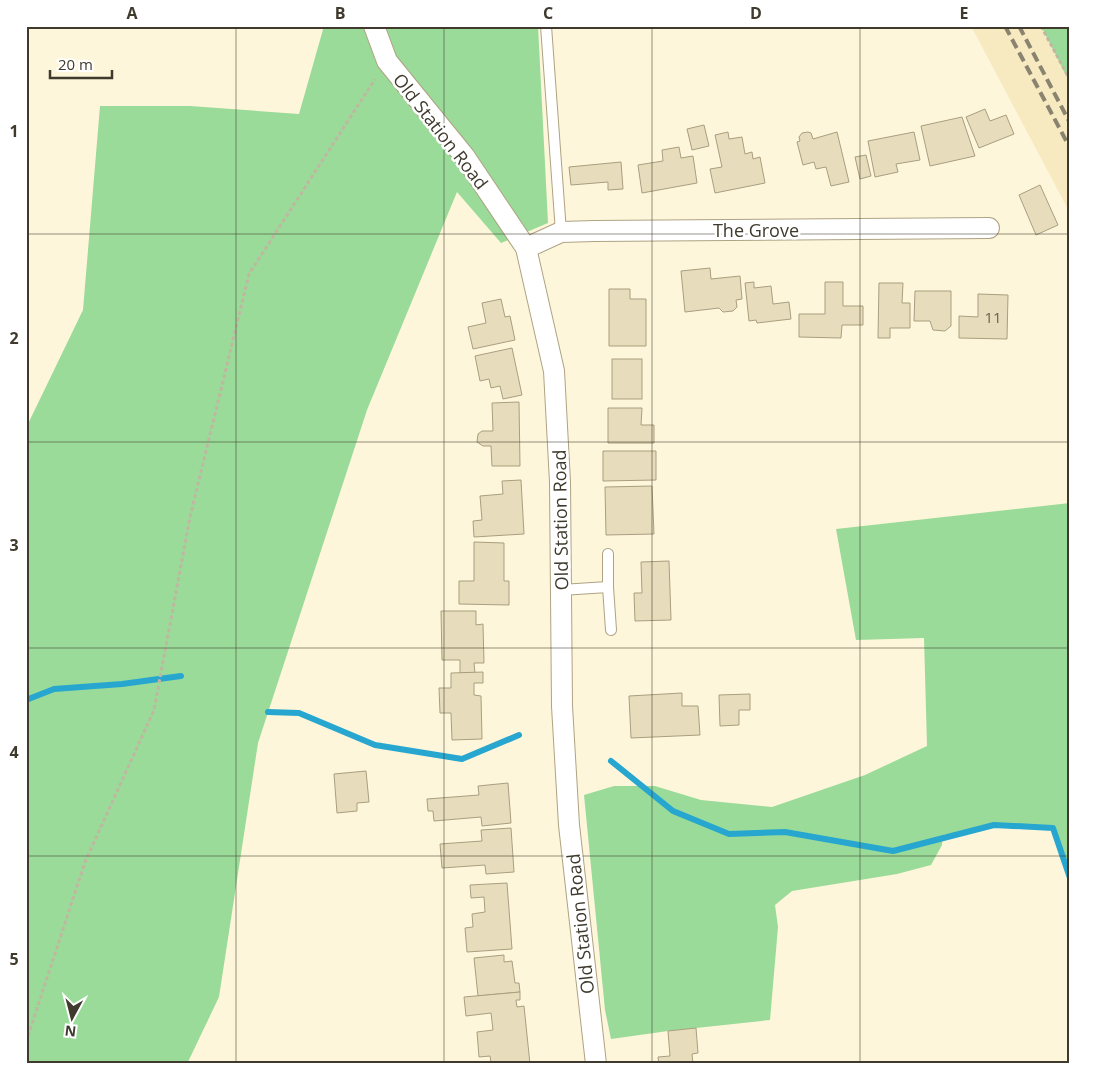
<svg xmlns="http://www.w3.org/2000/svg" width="1096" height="1090" viewBox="0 0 1096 1090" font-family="'Open Sans',sans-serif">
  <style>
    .built { fill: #f7e9c0 }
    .green { fill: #9adb99 }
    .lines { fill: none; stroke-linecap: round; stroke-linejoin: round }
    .stream { stroke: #27a6d0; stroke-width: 6 }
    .building { fill: #e7dcbb; stroke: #a99e7f }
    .lane-casing { stroke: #aea383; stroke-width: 12 }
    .street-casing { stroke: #aea383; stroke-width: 22 }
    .path { stroke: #bfb8a1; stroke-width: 3; stroke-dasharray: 4 2.5; stroke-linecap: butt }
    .lane { stroke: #fff; stroke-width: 10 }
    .street { stroke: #fff; stroke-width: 20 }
    .rail { stroke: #898370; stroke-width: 4; stroke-dasharray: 10 5; stroke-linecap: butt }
    .grid { fill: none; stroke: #3f3a2d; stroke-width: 1; stroke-opacity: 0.55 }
    .labels { text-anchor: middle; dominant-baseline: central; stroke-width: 5; stroke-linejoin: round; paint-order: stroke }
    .number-label { font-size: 15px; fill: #696250 }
    .street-label { font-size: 18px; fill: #3f3a2d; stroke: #fff }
    .neatline { fill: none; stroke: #3f3a2d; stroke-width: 2 }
    .grid-label { font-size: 16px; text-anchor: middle; font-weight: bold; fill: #3f3a2d }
  </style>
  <rect width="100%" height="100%" fill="#fef6da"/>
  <path class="built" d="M971,26h85l14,27v160z"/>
  <g class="green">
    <path d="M324,26h214l10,197 -47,20 -44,-51 -90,218 -109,333 -39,254 -32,67h-161v-636l57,-118 17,-204h90l109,8z"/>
    <path d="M1041,26h29v57z"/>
    <path d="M1070,503v375l-17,-50 -59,-3 -51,10 -1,10 -11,20 -34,9 -105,17 -17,14 3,22 -8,93 -102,11 -57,8 -6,-29 -21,-215 30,-9h41l46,14 71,7 93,-32 62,-29 -3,-108 -68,2 -20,-111z"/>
  </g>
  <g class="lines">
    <g class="stream">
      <path d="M26,700l28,-11 68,-5 59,-8"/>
      <path d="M268,712l31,1 76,32 87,14 57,-24"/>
      <path d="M611,761l62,50 56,23 56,-2 108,19 101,-26 59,3 17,50"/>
    </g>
  </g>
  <g class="building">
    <path d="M985,109l5,12 16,-6 8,19 -35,14 -13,-31z"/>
    <path d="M962,117l13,39 -45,10 -9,-40z"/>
    <path d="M704,125l5,21 -17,4 -5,-21z"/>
    <path d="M728,132l1,7 13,-2 3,17 7,-2 1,7 7,-2 5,26 -50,10 -5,-24 12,-2 -7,-32z"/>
    <path d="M808,132l3,1 2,6 24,-7 12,50 -18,4 -5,-19 -10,2 -2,-7 -11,3 -6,-23 3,-1 -1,-4 3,-4z"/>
    <path d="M914,132l6,28 -24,4 2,8 -23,5 -7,-36z"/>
    <path d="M679,147l2,11 12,-2 4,27 -55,10 -4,-28 25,-4 -1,-11z"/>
    <path d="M866,155l5,21 -11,3 -5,-22z"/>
    <path d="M621,162l2,27 -15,1v-8l-37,3 -2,-18z"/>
    <path d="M1040,185l18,40 -22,10 -17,-40z"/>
    <path d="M710,268l1,11 29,-3 2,23 -6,1 1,7 -4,4 -10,1 -4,-4 -34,4 -4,-41z"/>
    <path d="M754,282v6l17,-2 2,18 16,-2 2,17 -34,4 -1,-3 -7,1 -4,-38z"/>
    <path d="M825,282h18v24h20v19h-21l-1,13 -42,-1v-23h26z"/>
    <path d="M879,283h24l-1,20h8v25h-20v10h-12z"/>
    <path d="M609,289h21v10h16v47h-37z"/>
    <path d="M915,291h36v35l-6,5 -12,-1 -3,-9h-16z"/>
    <path d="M978,294l30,1 -1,44 -48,-1v-22l19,1z"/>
    <path d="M501,299l4,18 5,-1 5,24 -42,9 -5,-22 18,-4 -4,-20z"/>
    <path d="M512,348l10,47 -19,4 -3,-13 -9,2 -2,-9 -9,2 -5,-25z"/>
    <rect x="612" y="359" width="30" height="40"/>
    <path d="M519,402l1,64h-28l-1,-20h-8l-6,-4 1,-8 4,-3h11l-1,-28z"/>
    <path d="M608,408h34l-1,17h13v18h-46z"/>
    <path d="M603,451h53v29l-53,1z"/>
    <path d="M521,480l3,54 -50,3 -1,-16 9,-1 -2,-24 23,-2 -1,-13z"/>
    <path d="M652,486l2,48 -48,1 -1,-48z"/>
    <path d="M474,542l30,1v38h5v24l-50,-1v-23h15z"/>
    <path d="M669,561l2,59 -36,1 -1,-28h8l-1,-31z"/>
    <path d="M441,611h35v14l7,-1 1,39h-10l1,10h-15v-13h-18z"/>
    <path d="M483,672v11h-9v12l7,1 1,43 -30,1 -1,-27h-11l-1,-25h12v-15z"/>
    <path d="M682,693v13h16l2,29 -69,3 -2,-42z"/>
    <path d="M750,694v16h-11v15l-19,1 -1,-31z"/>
    <path d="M366,771l3,31 -12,1v8l-20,2 -3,-39z"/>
    <path d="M508,783l3,40 -29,3 -1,-9 -47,4 -1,-10h-5l-1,-12 52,-4 -1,-9z"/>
    <path d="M511,828l3,44 -28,2 -1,-9 -43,3 -2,-24 42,-3 -1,-11z"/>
    <path d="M507,883l5,66 -45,3 -2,-24 8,-1 -1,-13 13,-2 -1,-15 -13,1 -1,-13z"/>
    <path d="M504,955v7l8,-1 3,22h4l1,9 -42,4 -4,-38z"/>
    <path d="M520,992v8h-4l1,7 7,-1 6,58 -39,-1 -1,-7 -11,1 -2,-25 16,-2 -2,-17 -25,3 -2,-19z"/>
    <path d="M696,1028l2,25 -6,1 1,10h-34l-1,-7 12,-1 -2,-25z"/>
  </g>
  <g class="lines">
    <g class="lane-casing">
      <g id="lane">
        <path d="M546,26l15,206"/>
        <path d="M608,554v33"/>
        <path d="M561,590l47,-3 3,43"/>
      </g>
    </g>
    <g class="street-casing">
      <g id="street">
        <path d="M374,26l13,35 78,96 61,91 28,123 6,111 2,224 7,119 27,239"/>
        <path d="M526,248l35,-16 33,-1 395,-3"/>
      </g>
    </g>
    <g class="path">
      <path d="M1041,26l29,54"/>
      <path d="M26,1042l59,-180 69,-152 36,-193 59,-243 126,-195"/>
    </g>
    <use href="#lane" class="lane"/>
    <use href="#street" class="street"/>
    <g class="rail">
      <path d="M1005,26l65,122"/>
      <path d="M1019,26l51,97"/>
    </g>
  </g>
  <path class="grid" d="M236,26v1038M444,26v1038M652,26v1038M860,26v1038M26,234h1044M26,442h1044M26,648h1044M26,856h1044"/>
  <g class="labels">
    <g class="number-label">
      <text x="993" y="317">11</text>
    </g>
    <g class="street-label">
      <text transform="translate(441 131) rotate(52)">Old Station Road</text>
      <text x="756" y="230">The Grove</text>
      <text transform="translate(560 520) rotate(-91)">Old Station Road</text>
      <text transform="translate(580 924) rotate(-96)">Old Station Road</text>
    </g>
  </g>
  <rect width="1096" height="1090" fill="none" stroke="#ffffff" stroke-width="55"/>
  <g transform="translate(72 1018) rotate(187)" stroke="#ffffff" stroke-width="4" paint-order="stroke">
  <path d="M0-4L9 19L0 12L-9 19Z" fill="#3f3a2d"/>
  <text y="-8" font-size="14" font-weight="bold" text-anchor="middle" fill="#3f3a2d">N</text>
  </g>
  <path d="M50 70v8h62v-8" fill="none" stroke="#3f3a2d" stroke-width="2.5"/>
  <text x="58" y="70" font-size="15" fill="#3f3a2d" stroke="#ffffff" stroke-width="4" paint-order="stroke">20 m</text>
  <rect x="28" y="28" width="1040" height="1034" class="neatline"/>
  <g class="grid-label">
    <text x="132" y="19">A</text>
    <text x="340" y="19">B</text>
    <text x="548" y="19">C</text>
    <text x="756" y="19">D</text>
    <text x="964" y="19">E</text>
    <text x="14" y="137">1</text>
    <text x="14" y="344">2</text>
    <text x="14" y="551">3</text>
    <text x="14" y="758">4</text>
    <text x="14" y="965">5</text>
  </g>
</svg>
